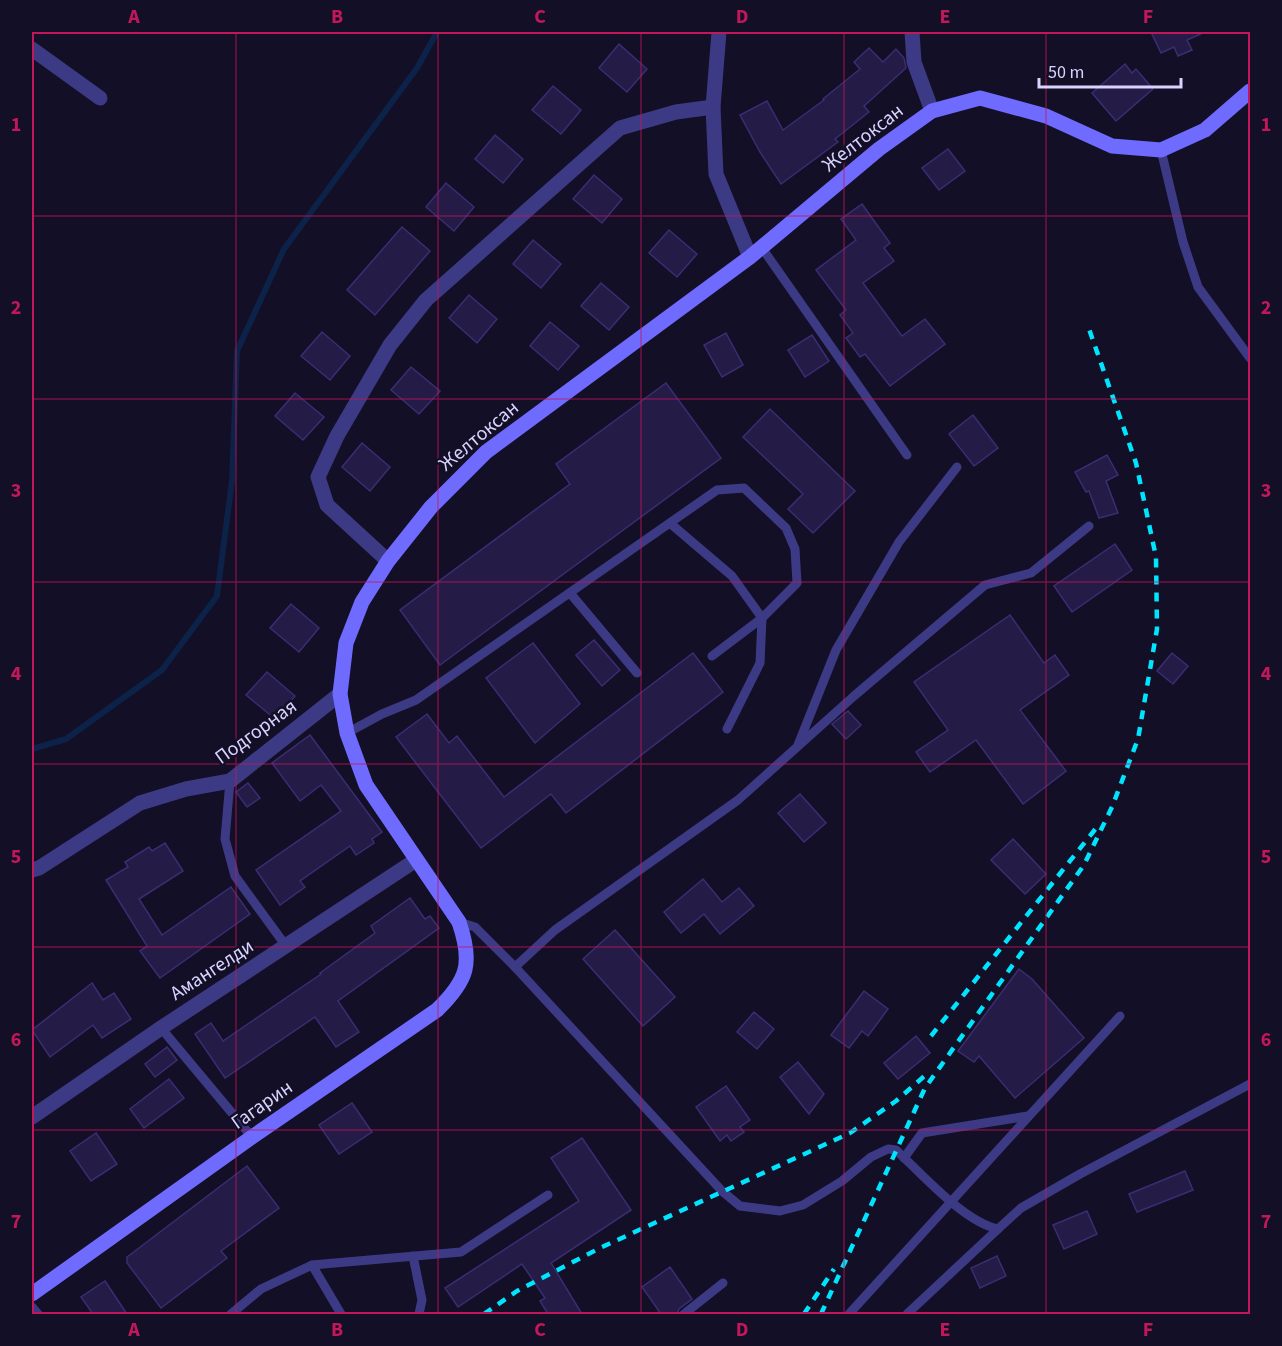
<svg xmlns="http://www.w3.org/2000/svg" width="1282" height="1346" viewBox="0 0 1282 1346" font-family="'Source Sans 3',sans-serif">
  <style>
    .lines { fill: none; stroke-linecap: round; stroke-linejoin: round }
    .stream { stroke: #0c2248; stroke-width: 6 }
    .building { fill: #241b47; stroke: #3b2d73; stroke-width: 1.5 }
    .lane { stroke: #3d3a85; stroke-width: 9 }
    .street { stroke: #3d3a85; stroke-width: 15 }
    .secondary { stroke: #6f6bff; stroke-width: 15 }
    .rail { stroke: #00e5ff; stroke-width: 4.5; stroke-dasharray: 9 8; stroke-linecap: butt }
    .grid { fill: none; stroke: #c2185b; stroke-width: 1.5; stroke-opacity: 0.55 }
    .labels { text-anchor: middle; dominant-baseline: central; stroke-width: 5; stroke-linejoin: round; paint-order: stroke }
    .street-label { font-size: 20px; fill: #d9d4ff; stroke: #130f26 }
    .neatline { fill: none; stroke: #c2185b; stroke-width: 2 }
    .grid-label { font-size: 20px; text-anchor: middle; font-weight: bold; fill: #c2185b }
  </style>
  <rect width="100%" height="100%" fill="#130f26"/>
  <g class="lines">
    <path class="stream" d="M32,749l34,-10 96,-69 55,-74 15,-115 5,-130 47,-102 133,-181 20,-36"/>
  </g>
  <g class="building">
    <path d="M1151,32h54l-18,8 5,10 -14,6 -4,-9 -13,6z"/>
    <path d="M619,44l28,25 -20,23 -28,-24z"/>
    <path d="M869,48l14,14 13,-13 8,9 2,10 -42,38 5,6 -34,27 3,3 -57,42 -21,-32 -20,-37 27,-14 16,29 41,-30 -1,-1 37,-30 -6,-7z"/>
    <path d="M1125,64l7,9 4,-4 17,20 -37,32 -24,-28z"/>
    <path d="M553,86l28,24 -20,24 -29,-24z"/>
    <path d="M495,135l28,24 -20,24 -28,-24z"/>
    <path d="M948,149l17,22 -26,19 -17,-22z"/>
    <path d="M594,175l28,24 -20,24 -29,-24z"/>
    <path d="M446,183l28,24 -20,24 -28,-24z"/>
    <path d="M862,204l28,39 -6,5 10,13 -31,22 39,53 23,-17 20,25 -55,42 -25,-32 -5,3 -14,-19 7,-5 -13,-18 6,-5 -30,-40 40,-30 -15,-21z"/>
    <path d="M402,227l28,24 -55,64 -28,-25z"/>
    <path d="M669,230l28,24 -20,23 -28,-24z"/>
    <path d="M533,240l28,24 -20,24 -28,-24z"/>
    <path d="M601,283l28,24 -20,23 -28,-24z"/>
    <path d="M469,295l28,24 -20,24 -28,-25z"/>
    <path d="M550,322l29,24 -21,24 -28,-24z"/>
    <path d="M322,332l28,24 -20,24 -29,-24z"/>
    <path d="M726,333l17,32 -21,12 -18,-32z"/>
    <path d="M812,335l17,26 -24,16 -17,-27z"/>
    <path d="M411,367l29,24 -21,23 -28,-24z"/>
    <path d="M666,383l55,75 -281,207 -40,-55 170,-126 -14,-20z"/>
    <path d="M295,393l29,24 -21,23 -28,-24z"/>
    <path d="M770,409l85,82 -42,42 -25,-24 15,-15 -60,-57z"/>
    <path d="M973,415l25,33 -24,18 -25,-32z"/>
    <path d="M362,443l28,24 -20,24 -28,-24z"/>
    <path d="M1107,455l11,20 -12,6 12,32 -19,5 -10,-27 -3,1 -11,-20z"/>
    <path d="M1115,544l17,26 -60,42 -18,-26z"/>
    <path d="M291,604l28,24 -20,24 -29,-24z"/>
    <path d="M1010,615l34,48 11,-8 14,20 -49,35 46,61 -43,33 -47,-64 -46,32 -14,-20 32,-22 -34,-48z"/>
    <path d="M594,640l26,30 -18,16 -26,-31z"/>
    <path d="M533,643l47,61 -45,39 -49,-65z"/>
    <path d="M693,653l30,39 -157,121 -15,-19 -70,54 -85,-111 31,-23 22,29 8,-7 47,61z"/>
    <path d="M1172,653l16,13 -15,18 -16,-13z"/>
    <path d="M267,672l28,24 -20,23 -29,-24z"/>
    <path d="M848,711l13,14 -15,14 -14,-15z"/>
    <path d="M310,735l72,97 -10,7 2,4 -18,12 -6,-9 -50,35 5,6 -25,18 -24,-35 85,-59 -20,-26 -21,16 -28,-38z"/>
    <path d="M248,783l12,15 -13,9 -11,-15z"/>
    <path d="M800,794l26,29 -22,19 -26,-29z"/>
    <path d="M1013,839l33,35 -21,20 -34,-34z"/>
    <path d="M165,843l18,28 -44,28 23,36 69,-48 19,27 -90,64 -20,-27 7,-5 -41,-66 22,-13 -3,-5 24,-15 3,4z"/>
    <path d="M703,879l19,23 17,-14 15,18 -34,28 -16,-20 -23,19 -17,-21z"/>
    <path d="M410,898l15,21 5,-3 9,12 -101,73 21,31 -23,15 -21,-30 -90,61 -30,-44 16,-11 12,18 98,-67 -1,-1 55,-40 -4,-7z"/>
    <path d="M615,930l60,67 -32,29 -60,-67z"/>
    <path d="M1019,969l13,10 52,59 -69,60 -36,-42 -5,6 -16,-11z"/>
    <path d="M92,983l11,17 11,-7 17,26 -29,19 -9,-13 -43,32 -18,-27z"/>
    <path d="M864,991l24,18 -20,27 -6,-5 -13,17 -18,-13z"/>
    <path d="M754,1012l20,17 -17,20 -20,-17z"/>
    <path d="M916,1036l14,17 -32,26 -14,-16z"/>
    <path d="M167,1047l10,13 -22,17 -10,-13z"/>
    <path d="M798,1062l26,32 -15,20 -29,-37z"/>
    <path d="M169,1079l15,19 -40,30 -14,-19z"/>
    <path d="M726,1086l24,34 -10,7 4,5 -13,9 -4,-6 -7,6 -24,-34z"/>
    <path d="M352,1103l20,29 -33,22 -20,-29z"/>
    <path d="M96,1133l21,31 -26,17 -21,-30z"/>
    <path d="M582,1138l49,72 -80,53 31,51h-34l-8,-13 5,-3 -23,-34 -64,43 -13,-19 134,-87 -28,-43z"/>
    <path d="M247,1166l32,42 -58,43 6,7 -66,50 -34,-45v-6z"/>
    <path d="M1185,1171l8,19 -56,22 -8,-18z"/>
    <path d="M1087,1211l10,23 -33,15 -11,-24z"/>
    <path d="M997,1256l9,20 -26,12 -9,-20z"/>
    <path d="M670,1267l22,32 -13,10 -2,5h-16l-19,-27z"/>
    <path d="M105,1281l22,33h-34l-12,-17z"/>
  </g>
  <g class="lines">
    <g class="lane">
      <path d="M1161,150l22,92 15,45 52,71"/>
      <path d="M762,248l145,207"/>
      <path d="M671,524l61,52 30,42 -2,45 -33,66"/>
      <path d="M570,593l67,80"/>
      <path d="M347,733l35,-19 34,-14 301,-210 27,-2 42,40 9,21 2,34 -35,35 -50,38"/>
      <path d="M798,745l38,-95 63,-108 58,-75"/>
      <path d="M230,781l-5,58 10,37 51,70"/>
      <path d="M459,922l16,5 40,40 40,-37 183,-130 116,-104 131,-111 46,-12 58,-47"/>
      <path d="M515,967l207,224 18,15 40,5 23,-6 39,-24 29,-24 17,-8 8,1c26,24 68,72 102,79l23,-21 59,-34 170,-90"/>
      <path d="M161,1028l91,109"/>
      <path d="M904,1158l18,-25 106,-17"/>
      <path d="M413,1256l9,44 -3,14"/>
      <path d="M312,1265l29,49"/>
      <path d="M32,1307l6,7"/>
      <path d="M231,1314l30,-25 51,-24 149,-13 87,-57"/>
      <path d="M684,1314l39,-31"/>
      <path d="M849,1314l271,-298"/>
      <path d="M907,1314l91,-85"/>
    </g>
    <g class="street">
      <path d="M719,32l-6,75 3,67 34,83"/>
      <path d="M912,32l2,30 18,49"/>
      <path d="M32,49l68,49"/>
      <path d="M388,561l-61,-56 -9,-28 19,-41 53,-91 36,-45 194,-172 56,-16 37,-5"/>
      <path d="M32,870l7,-2 101,-65 46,-14 44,-8 110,-87"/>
      <path d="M32,1117l129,-89 255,-168"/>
    </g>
    <path class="secondary" d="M32,1294l220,-157 185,-127c31,-30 36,-47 22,-88l-93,-137 -19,-52 -7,-39 6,-51 16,-41 26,-41 43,-54 55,-55 264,-195 129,-108 53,-38 48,-13 66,18 66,30 49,4 44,-20 45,-39"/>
    <g class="rail">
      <path d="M931,1036l166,-209"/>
      <path d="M484,1314l33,-23 83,-43 250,-115 46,-32 33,-29"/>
      <path d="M804,1314l30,-45"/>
      <path d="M821,1314l104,-226 159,-223 28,-58 26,-68 19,-110 -1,-72 -20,-94 -47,-134"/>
    </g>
  </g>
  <path class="grid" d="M236,32v1282M438,32v1282M641,32v1282M844,32v1282M1046,32v1282M32,216h1218M32,399h1218M32,582h1218M32,764h1218M32,947h1218M32,1130h1218"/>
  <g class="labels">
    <g class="street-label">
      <text transform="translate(863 138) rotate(-38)">Желтоксан</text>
      <text transform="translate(479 436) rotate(-40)">Желтоксан</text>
      <text transform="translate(256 732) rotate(-36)">Подгорная</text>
      <text transform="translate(212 970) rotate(-33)">Амангелди</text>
      <text transform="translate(262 1105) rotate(-35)">Гагарин</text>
    </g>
  </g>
  <rect width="1282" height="1346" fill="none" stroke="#130f26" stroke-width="66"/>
  <path d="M1039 78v9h142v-9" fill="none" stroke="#d9d4ff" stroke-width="3"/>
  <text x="1048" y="78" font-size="18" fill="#d9d4ff" stroke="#130f26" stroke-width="4.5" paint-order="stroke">50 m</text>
  <rect x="33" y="33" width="1216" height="1280" class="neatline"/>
  <g class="grid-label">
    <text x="134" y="23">A</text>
    <text x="337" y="23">B</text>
    <text x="540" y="23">C</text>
    <text x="742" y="23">D</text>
    <text x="945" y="23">E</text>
    <text x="1148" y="23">F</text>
    <text x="16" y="131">1</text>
    <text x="1266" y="131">1</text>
    <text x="16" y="314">2</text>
    <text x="1266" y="314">2</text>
    <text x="16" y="497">3</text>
    <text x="1266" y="497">3</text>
    <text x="16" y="680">4</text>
    <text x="1266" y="680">4</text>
    <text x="16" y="863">5</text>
    <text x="1266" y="863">5</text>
    <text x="16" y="1046">6</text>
    <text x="1266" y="1046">6</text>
    <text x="16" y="1228">7</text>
    <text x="1266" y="1228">7</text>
    <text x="134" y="1336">A</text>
    <text x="337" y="1336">B</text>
    <text x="540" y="1336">C</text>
    <text x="742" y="1336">D</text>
    <text x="945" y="1336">E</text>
    <text x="1148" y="1336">F</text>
  </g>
</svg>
